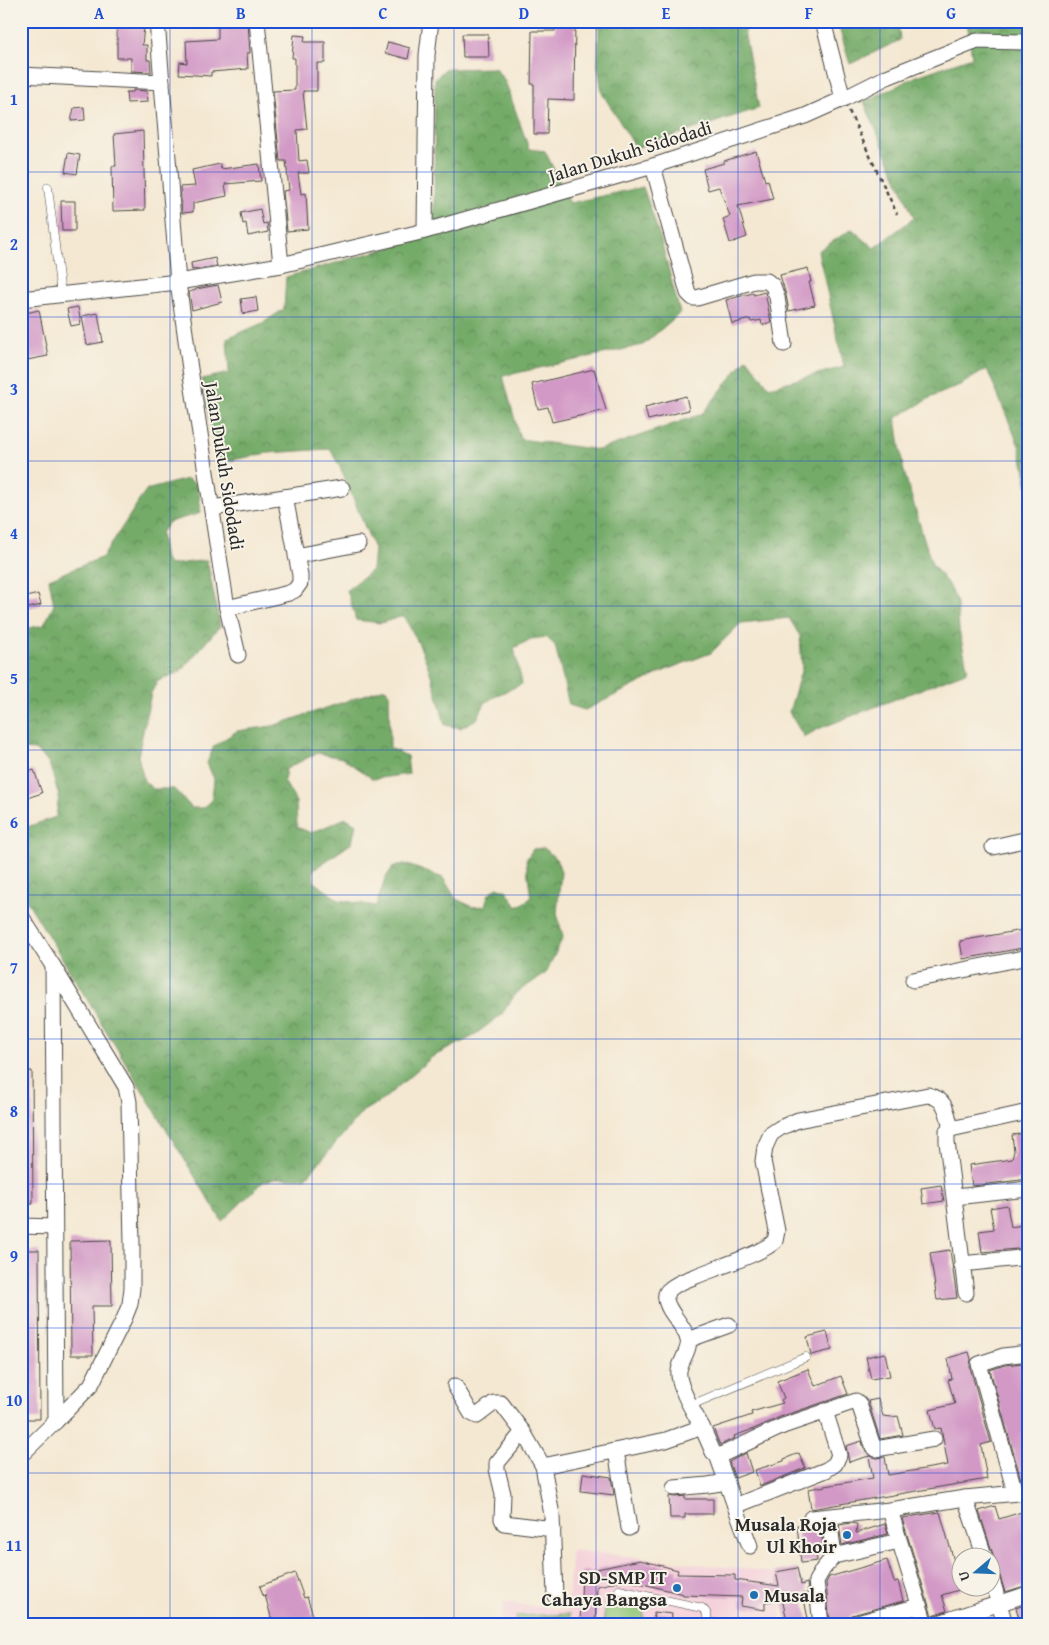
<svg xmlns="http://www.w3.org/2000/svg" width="1049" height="1645" viewBox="0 0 1049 1645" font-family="'Gentium Book Plus',serif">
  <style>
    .built { fill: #f5cfda }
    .grass { fill: #91c679; stroke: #5e7852 }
    .forest { fill: url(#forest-crowns); stroke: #506b4a }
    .building { fill: #d298c6 }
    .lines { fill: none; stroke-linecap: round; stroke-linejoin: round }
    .service-casing { stroke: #494744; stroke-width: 9 }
    .minor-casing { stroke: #494744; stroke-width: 17 }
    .path { stroke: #494744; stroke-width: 2.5; stroke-dasharray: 4 4; stroke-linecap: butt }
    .service { stroke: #fff; stroke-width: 8 }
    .minor { stroke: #fff; stroke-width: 15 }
    .grid { fill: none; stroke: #1d4ed8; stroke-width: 1; stroke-opacity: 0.55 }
    .poi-dot { fill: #1f6fb2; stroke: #f7f3e8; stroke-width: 2 }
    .labels { text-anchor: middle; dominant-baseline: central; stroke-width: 4; stroke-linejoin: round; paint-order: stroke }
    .street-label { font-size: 19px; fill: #2b2b2b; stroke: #f7f3e8 }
    .poi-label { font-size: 19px; font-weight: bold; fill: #2b2b2b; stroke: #f7f3e8; text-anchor: end }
    .neatline { fill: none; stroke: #1d4ed8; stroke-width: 2 }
    .grid-label { font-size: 16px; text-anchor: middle; font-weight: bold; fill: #1d4ed8 }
  </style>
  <defs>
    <pattern id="forest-crowns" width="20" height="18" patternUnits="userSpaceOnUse" patternTransform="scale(1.25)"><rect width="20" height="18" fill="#74ab69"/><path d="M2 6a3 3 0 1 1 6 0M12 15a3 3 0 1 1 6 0" fill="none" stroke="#5f8b57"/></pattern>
  </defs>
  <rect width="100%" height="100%" fill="#f7f3e8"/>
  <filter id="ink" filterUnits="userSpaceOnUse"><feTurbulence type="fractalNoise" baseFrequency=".02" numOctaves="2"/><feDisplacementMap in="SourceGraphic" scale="10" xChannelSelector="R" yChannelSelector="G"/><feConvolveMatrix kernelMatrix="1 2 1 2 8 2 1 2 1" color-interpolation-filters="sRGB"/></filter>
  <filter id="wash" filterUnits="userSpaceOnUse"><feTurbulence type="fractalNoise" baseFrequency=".0096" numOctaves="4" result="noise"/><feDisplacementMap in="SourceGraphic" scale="20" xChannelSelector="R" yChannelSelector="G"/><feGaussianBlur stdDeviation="1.12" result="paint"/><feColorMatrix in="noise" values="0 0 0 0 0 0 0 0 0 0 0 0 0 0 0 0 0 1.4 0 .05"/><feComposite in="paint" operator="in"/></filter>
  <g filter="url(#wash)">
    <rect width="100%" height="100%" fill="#f4e8d2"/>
    <path class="built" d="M572,1550l214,24 -7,50h-278l3,-22 63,9z"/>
    <g class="grass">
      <path d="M606,1602l38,8 -1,14h-40z"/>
      <path d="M570,1614v10h-55l1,-8z"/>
      <path d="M715,1615l48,9h-50z"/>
    </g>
    <g class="forest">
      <path d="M599,21h143l17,87 -123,40 -34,-55 -4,-27z"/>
      <path d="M837,21h61l2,19 -50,24z"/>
      <path d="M967,21h61v466l-8,-39 -33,-79 -25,15 -32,14 -34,20 7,50 22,74 7,22 15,19 10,20 2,27 9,41 -150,58 -14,8 -15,-25 13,-44 -2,-32 -11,-18 -48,5 -30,30 -43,16 -83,41 -16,-5 -14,-60 -9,-8 -15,2 -17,9 8,36 -27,12 -10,7 -8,16 -17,9 -15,-3c-11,-42 -18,-72 -42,-109l-22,7 -25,-3 -9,-30 25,-20 2,-21 -32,-78 -12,-22 -62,4 -51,10 -15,-84 27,-6 -2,-35 36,-15 21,-14 2,-32 148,-42 1,-156 10,-10 50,-1 10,13 24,68 16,2 25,52 73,-16 17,50 20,76 -37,32 -140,31 17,63 79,11 103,-36 45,-56 22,29 75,-20 -26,-116 34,-22 22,19 40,-30 -50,-116 53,-26 55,-19z"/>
      <path d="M187,479l11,6 3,28 -32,9 -8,11 4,27 5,5 37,-5 13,66 -39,45 -23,10 -7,12 -13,63 6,25 9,8h21l18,19h11l9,-9 2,-20 -7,-16 7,-17 23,-15 36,-5 112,-38 4,5 1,55 17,8 2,18 -36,5 -31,-21 -25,-5 -31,16 -2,12 12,21 1,25 14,6 35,-15 10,6 -4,19 -39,27 1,12 25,18 37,6 10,-29 8,-11 11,-2 38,14 13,21 17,8 12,-1 3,-11 9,-8 10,4 10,16 14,-9 -5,-38 7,-11 11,-1 13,12 4,12 -4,41 6,24 -17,36 -30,20 -14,21 -30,23 -40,20 -48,42 -21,12 -57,67h-31l-12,4 -41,39 -201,-330v-62l35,-12 3,-21 -10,-33 -14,-13 -14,-1v-123l3,3 20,-4 10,-20 -5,-26 54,-22 43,-67z"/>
    </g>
    <g id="blocks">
      <g class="building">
        <path d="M555,21h20l-1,79 -26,-1 -1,35h-13v-50h-3l1,-53h23z"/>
        <path d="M248,22l2,31h-3l1,16 -37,3v4l-32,-2 1,-12 7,1 -1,-22 32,-2v-16z"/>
        <path d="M117,24l27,3 -2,18h5v15h3l1,12 -20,-1v-13h-14z"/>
        <path d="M462,34h26l1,23h-26z"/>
        <path d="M294,35l11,1 -1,6h21v21h-8v28h-14l4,38 -10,1 2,31 8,-1 2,13h-11l3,21 5,-1 2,36 -21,2 -4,-40 6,-1 -3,-29h-6l-7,-70 22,-1v-32h-3z"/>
        <path d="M388,42l22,6 -2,11 -23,-6z"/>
        <path d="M133,90l14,1 1,11 -21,1 -1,-11h7z"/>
        <path d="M84,107l1,13 -14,1 3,-13z"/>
        <path d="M143,131l2,79 -32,1 -1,-45h4l-2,-32z"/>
        <path d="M756,151l9,30 3,-1 5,19 -35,7 9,31 -17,6 -7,-24 7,-3 -11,-29 -11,3 -5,-21 21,-6v-2z"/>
        <path d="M68,153l12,2 -3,19 -12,-2z"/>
        <path d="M220,164l1,5 38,-5 2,17 -36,3 2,12 -34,7v9l-11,1 -2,-26 15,-1 -3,-16z"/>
        <path d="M61,201h14v30h-13z"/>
        <path d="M260,209l3,15 4,-1 1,9 -20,4 -2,-13 -3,1 -2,-11z"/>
        <path d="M215,258l2,8 -25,4 -1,-7z"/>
        <path d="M808,268l3,14h-2l6,23 -26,6 -3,-16 -6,-20z"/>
        <path d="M218,285l4,17 -30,8 -3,-18 7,-2v-1z"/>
        <path d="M765,292l6,30 -9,3 -1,-5 -10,2 -1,-3 -18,5 -6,-24 27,-7 1,2z"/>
        <path d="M256,297l2,14 -15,3 -2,-15z"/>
        <path d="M78,307l3,17 -10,2 -4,-17z"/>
        <path d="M39,310l9,46 -21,4 -6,-26v-20z"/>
        <path d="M98,313l5,29 -16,3 -5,-29z"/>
        <path d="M594,369l12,41 -54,12 -4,-15 -10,2 -6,-25z"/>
        <path d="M686,396l3,14 -41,10 -3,-13z"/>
        <path d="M38,594l3,11 -13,3 -2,-11z"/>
        <path d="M34,770l8,23 -21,7v-26z"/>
        <path d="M1028,929v18l-65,12 -3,-18z"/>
        <path d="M21,1071h11l1,133h-12z"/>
        <path d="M1028,1133v46l-56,7 -3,-21 43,-6 2,-8 -2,-16z"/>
        <path d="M941,1185l3,16 -21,3 -2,-16z"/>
        <path d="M1007,1205l4,22 17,-3v24l-46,4 -3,-21 15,-2 -4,-21z"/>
        <path d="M111,1240l1,66h-20l1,49h-22l-1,-114z"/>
        <path d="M21,1250h18l1,169h-19z"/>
        <path d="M950,1250l7,48 -20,2 -7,-47z"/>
        <path d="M827,1332l5,18 -21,5 -4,-18z"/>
        <path d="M969,1352l2,7 -1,8 21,75 -10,3 6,34 -176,30 -3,-20 65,-11 -4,-22 -20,6 -3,-16 16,-5 2,8 6,7 7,2 8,-1 3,18 60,-10 -7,-37 -6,1 -5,-19 25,-6 -7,-24 4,-1 -4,-21z"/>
        <path d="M885,1353l5,23 -19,3 -5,-22z"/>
        <path d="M1023,1363l5,17v103h-6l-32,-113 15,-5z"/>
        <path d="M808,1369l7,17 26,-10 7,18 -68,23 -24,11 -22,8 1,2 -15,7 -7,-17 39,-13 -1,-3 32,-9 -2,-3 3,-2 -7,-17z"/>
        <path d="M878,1399l5,17 9,1 6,-1 5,19 -23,4 -12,-38z"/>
        <path d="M746,1453l6,19 -17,6 -6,-16z"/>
        <path d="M799,1453l6,15 -45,18 -5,-16 29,-9v-2z"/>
        <path d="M583,1473l28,4 3,18 -33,-4z"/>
        <path d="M669,1496l6,1 10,-1v3h28v15h-28v4h-15z"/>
        <path d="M995,1506l4,13 29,-9v75l-23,7 -26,-81z"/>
        <path d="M940,1512l22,77 -20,6 5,16 -15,5 -30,-98z"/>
        <path d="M851,1523l6,1 -1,9 29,-9 3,10 -46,11 -3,-20z"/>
        <path d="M804,1524l7,3 10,-1 2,21 -7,1 1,13 -16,2 -4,-38z"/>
        <path d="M640,1560l38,10 -1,4 58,1v5l44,6 -3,-14 21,-4 4,17 6,-2 1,10 -5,1 6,30h-21l-6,-25 -17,3v8l-24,-4 1,-9 -59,-2v-1l-56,-14 -30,6 -2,38h-15l2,-53 16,1 -1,-3z"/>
        <path d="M887,1560l7,22 4,-1 5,20 -51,14 -7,6 -13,3 -3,-9 -3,-32 3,-6z"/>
        <path d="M295,1573l9,25 3,-1 9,27h-43l-8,-29 -2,1 -3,-10z"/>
        <path d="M1028,1604v20h-7l-5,-16z"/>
        <path d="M654,1612l18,2 -1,10h-18z"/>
      </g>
    </g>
  </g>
  <g filter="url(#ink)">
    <use href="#blocks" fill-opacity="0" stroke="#494744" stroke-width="1"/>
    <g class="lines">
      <g class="service-casing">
        <g id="service">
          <path d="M48,187l13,108"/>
          <path d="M691,1405l115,-48"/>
          <path d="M619,1590l83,18c6,5 6,8 4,16"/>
        </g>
      </g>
      <g class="minor-casing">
        <g id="minor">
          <path d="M157,21l21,261 12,87 37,239 11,47"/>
          <path d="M257,21l24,244"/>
          <path d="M823,21l20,78"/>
          <path d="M21,75l141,7"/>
          <path d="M653,166l35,127 5,5h4l57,-17h13l6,5 4,11 7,47"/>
          <path d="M425,231l2,-176 4,-34"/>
          <path d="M21,299l157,-17 103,-17 144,-34 228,-65 152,-50 38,-17 44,-22 90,-36 51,1"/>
          <path d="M212,508l73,-11"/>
          <path d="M296,556l62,-12"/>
          <path d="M227,608l62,-15 6,-3 5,-7v-8l-15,-78 57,-9"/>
          <path d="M993,847l35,-8"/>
          <path d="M21,916l32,50 73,121 3,15 3,142v44l-2,16 -6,15 -33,66 -35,36"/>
          <path d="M913,980l115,-23"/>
          <path d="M955,1197l73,-8"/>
          <path d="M21,1226l33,1"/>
          <path d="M962,1264l66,-7"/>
          <path d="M966,1293l-19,-151v-11l4,-2 77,-17"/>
          <path d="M688,1340l41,-15"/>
          <path d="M455,1386l16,27 6,3 17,-13h7l22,29 20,34"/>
          <path d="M702,1427c-7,-13 -25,-41 -23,-56 1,-10 12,-22 9,-32 -4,-14 -21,-28 -22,-40 -1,-5 1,-8 4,-10 7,-6 16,-9 24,-12 20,-9 66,-22 81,-36l2,-10 -14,-70 2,-14 6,-13 9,-6 18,-8 130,-25c19,4 19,18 23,34"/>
          <path d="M523,1432l-26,31v6l6,25 -1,25 2,4 49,6"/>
          <path d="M616,1451l13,77"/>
          <path d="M21,1455l35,-34 -3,-455"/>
          <path d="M717,1455l18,51 91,-36 9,-6 4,-9 -14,-44"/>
          <path d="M674,1488l34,-3 19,-3"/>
          <path d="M1015,1492l-36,-128 24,-8 25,-3"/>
          <path d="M965,1498l20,60"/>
          <path d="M735,1506l15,40"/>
          <path d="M890,1510l35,114"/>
          <path d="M811,1518l79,-8 75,-12 63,-6"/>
          <path d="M834,1556l65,-15"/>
          <path d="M992,1580l13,44"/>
          <path d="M555,1596l-3,-81 -9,-49 123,-26 36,-13 11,25 4,3h4l62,-29 73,-25 3,3 14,42 3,3 58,-10"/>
          <path d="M821,1624l-5,-43 7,-12 11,-13 -5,-39"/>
          <path d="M854,1624l65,-18"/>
          <path d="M936,1624l92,-30"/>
        </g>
      </g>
      <path class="path" d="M849,111l48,103"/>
      <use href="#service" class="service"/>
      <use href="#minor" class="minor"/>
    </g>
  </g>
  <path class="grid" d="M170,21v1603M312,21v1603M454,21v1603M596,21v1603M738,21v1603M880,21v1603M21,172h1007M21,317h1007M21,461h1007M21,606h1007M21,750h1007M21,895h1007M21,1039h1007M21,1184h1007M21,1328h1007M21,1473h1007"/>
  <g class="poi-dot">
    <circle cx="847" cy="1535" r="5"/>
    <circle cx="677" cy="1588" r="5"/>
    <circle cx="754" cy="1595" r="5"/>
  </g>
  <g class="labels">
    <g class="street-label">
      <text transform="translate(630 151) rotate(-17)">Jalan Dukuh Sidodadi</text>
      <text transform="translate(225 466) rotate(81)">Jalan Dukuh Sidodadi</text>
    </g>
    <g class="poi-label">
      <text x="837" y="1524">Musala Roja<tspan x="837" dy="22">Ul Khoir</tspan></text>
      <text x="667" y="1577">SD-SMP IT<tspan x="667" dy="22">Cahaya Bangsa</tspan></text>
      <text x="764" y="1595" text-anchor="start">Musala</text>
    </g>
  </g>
  <rect width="1049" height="1645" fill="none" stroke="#f7f3e8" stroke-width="55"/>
  <g transform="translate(976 1572) rotate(251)"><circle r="24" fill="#f7f3e8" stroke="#a5a39c"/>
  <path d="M0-4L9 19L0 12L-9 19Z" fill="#1f6fb2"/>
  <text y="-8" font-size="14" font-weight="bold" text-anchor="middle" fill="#2b2b2b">U</text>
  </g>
  <rect x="28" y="28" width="994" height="1590" class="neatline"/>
  <g class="grid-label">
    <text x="99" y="19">A</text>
    <text x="241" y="19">B</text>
    <text x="383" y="19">C</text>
    <text x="524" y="19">D</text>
    <text x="666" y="19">E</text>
    <text x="809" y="19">F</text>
    <text x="951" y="19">G</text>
    <text x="14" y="105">1</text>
    <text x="14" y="250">2</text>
    <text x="14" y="395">3</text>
    <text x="14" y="539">4</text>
    <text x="14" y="684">5</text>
    <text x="14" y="828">6</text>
    <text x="14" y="973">7</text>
    <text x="14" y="1117">8</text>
    <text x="14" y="1262">9</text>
    <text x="14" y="1406">10</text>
    <text x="14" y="1551">11</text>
  </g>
</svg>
